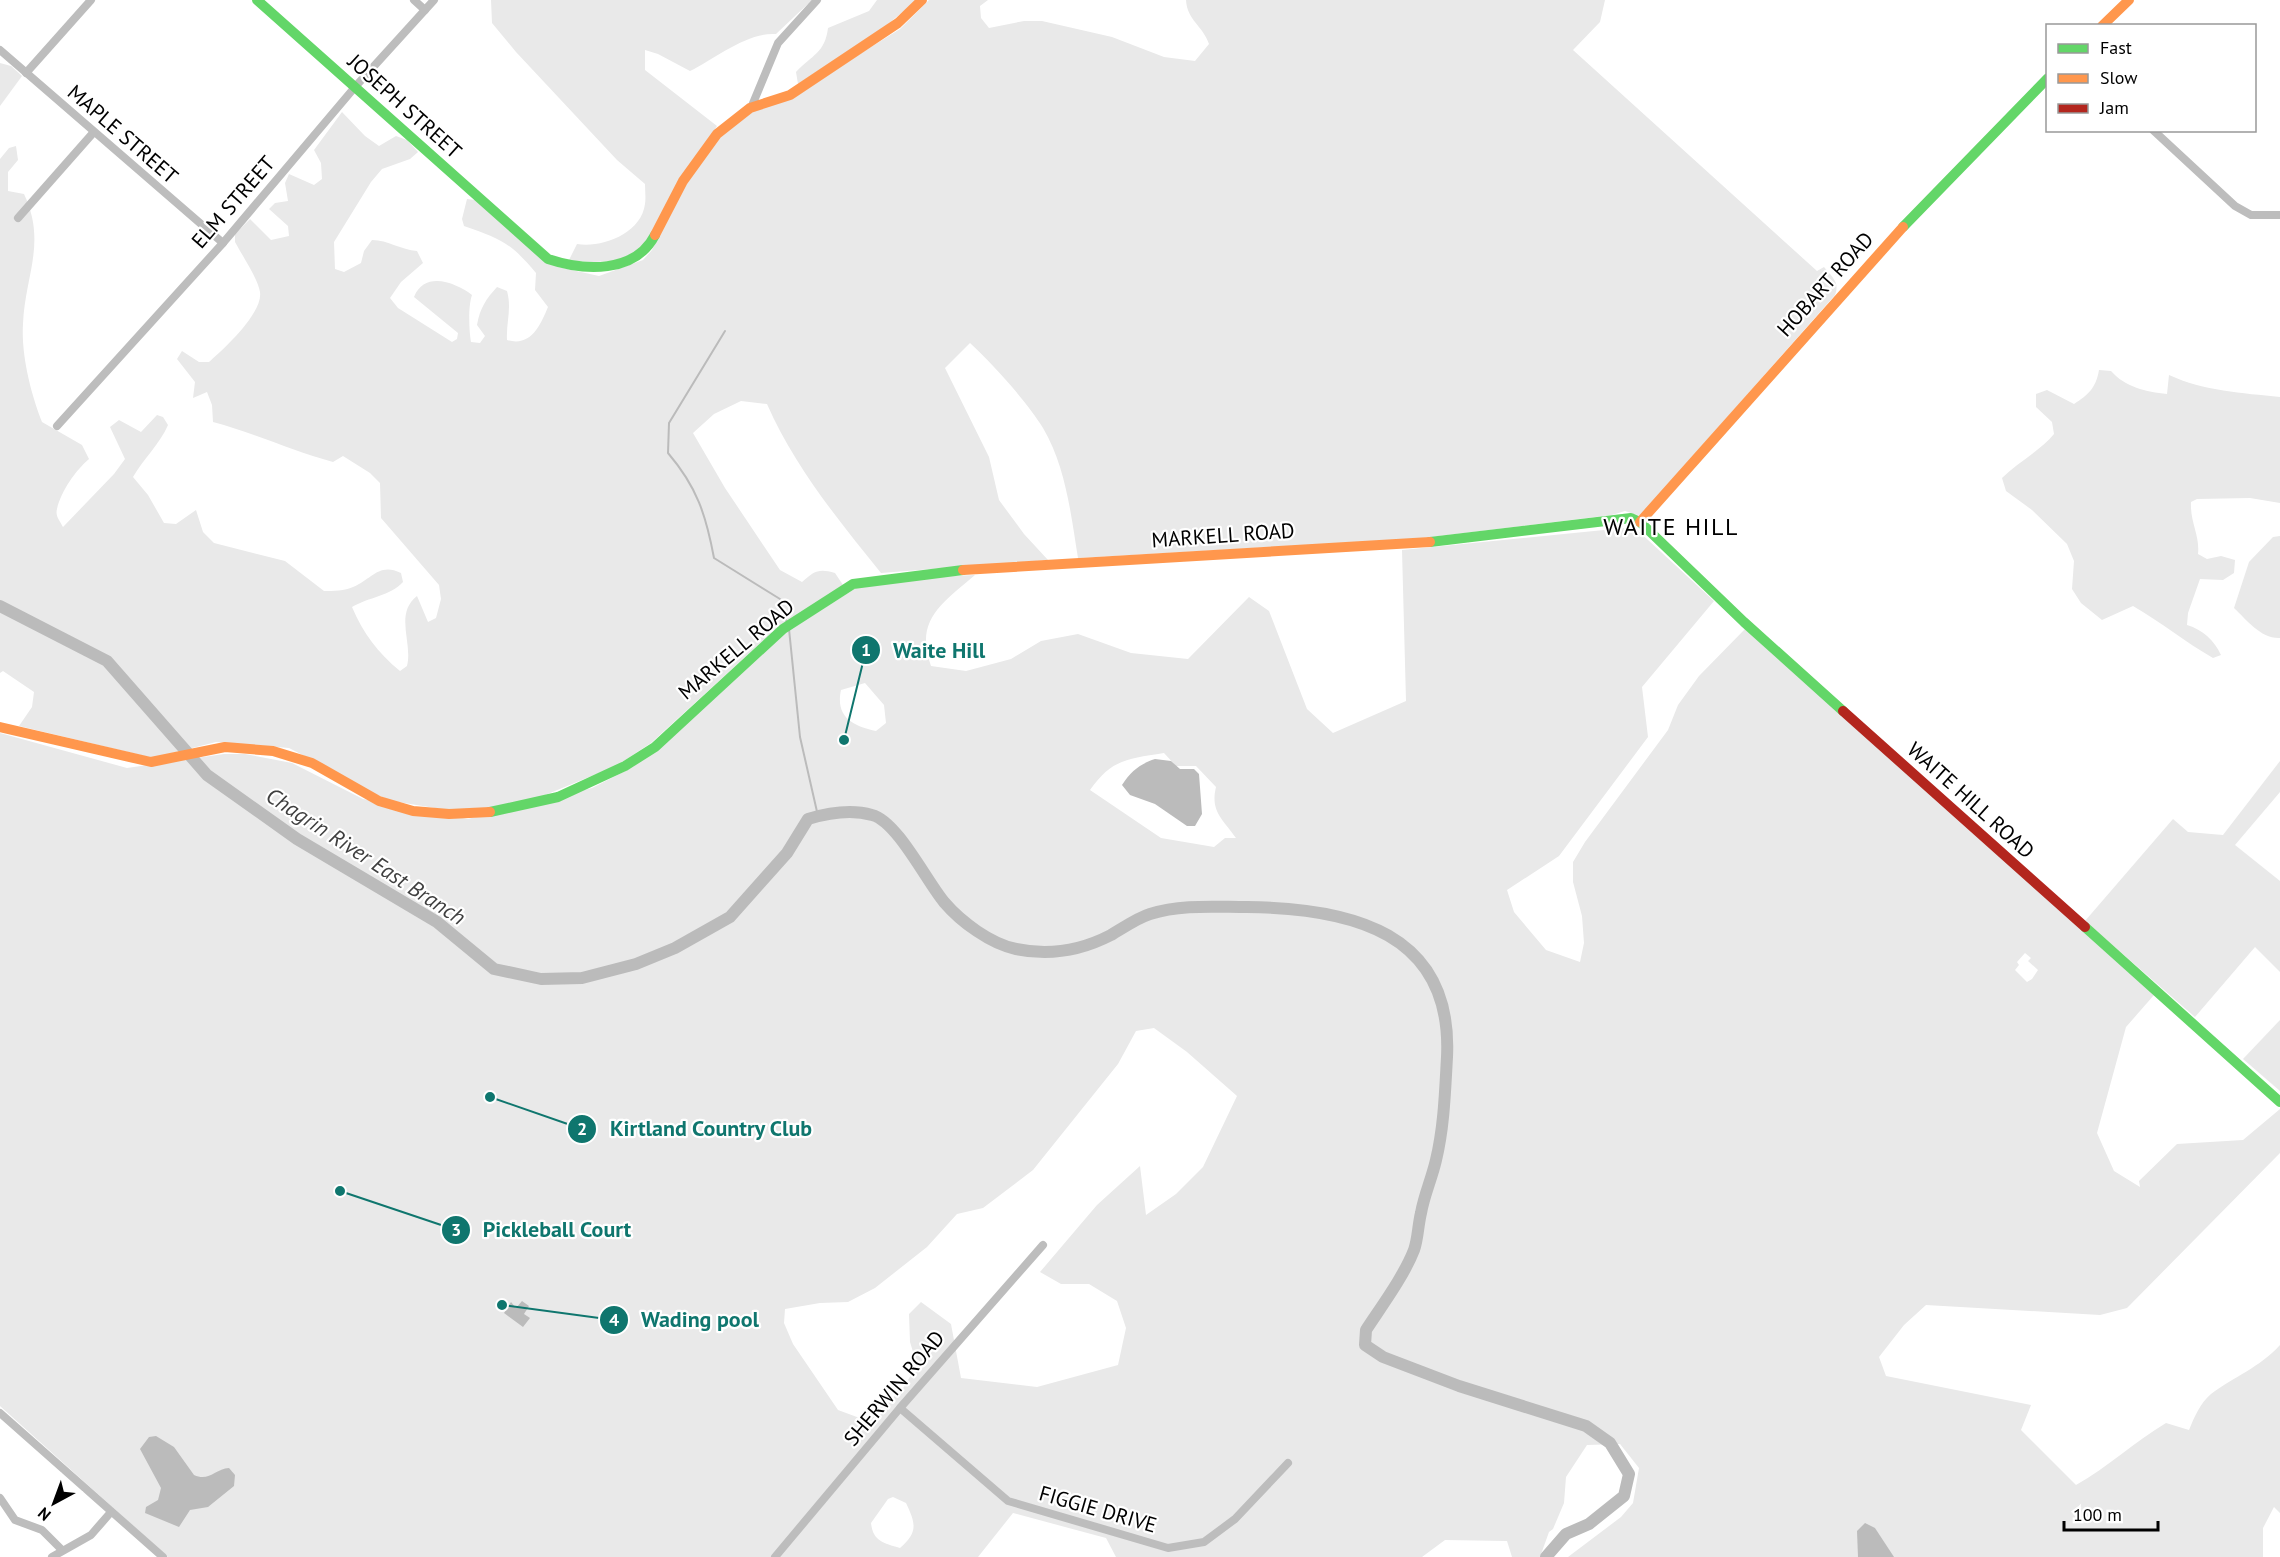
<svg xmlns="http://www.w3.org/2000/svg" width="2280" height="1557" viewBox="0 0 2280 1557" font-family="'PT Sans',sans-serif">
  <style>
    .green { fill: #e9e9e9; fill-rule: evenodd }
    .water { fill: #bbb }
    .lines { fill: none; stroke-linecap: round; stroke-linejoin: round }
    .stream { stroke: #bbb; stroke-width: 2 }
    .river { stroke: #bbb; stroke-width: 12 }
    .street { stroke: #bdbdbd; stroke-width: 8 }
    .fast { stroke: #63d668; stroke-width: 10 }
    .slow { stroke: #ff974d; stroke-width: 10 }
    .jam { stroke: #b3261e; stroke-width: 10 }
    .labels { text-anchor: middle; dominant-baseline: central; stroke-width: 4.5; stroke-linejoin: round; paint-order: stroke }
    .street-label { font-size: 21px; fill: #000; stroke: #fff }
    .water-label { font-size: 22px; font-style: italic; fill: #3f3f3f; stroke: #fff }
    .quarter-label { font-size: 24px; letter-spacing: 1.5px; fill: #000; stroke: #fff }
    .leader { fill: none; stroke: #0f766e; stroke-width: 2 }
    .callout-dot { fill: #0f766e; stroke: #fff; stroke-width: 2 }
    .mark-label { font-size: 18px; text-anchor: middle; font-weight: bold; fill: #fff }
    .callout-label { font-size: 22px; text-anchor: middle; font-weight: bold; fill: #0f766e; stroke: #fff; stroke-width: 4.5; stroke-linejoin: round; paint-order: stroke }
  </style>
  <rect width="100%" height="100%" fill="#fff"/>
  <g class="green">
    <path d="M491,0h321l-36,34c-29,-2 -60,24 -86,37l-32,-17 -13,-4v20l72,56c-18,28 -61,116 -85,130 -13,7 -49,7 -63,4l8,-16c25,4 64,-10 68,-40 1,-6 0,-13 0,-20l-28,-24 -101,-108 -24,-29z"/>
    <path d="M877,0h40l-35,29 -84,55 -2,-12c16,-17 29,-19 32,-44l41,-17z"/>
    <path d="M929,0h59l-8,6 1,12 8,10 35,-7h18l70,16 52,20 31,4 14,-17c-6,-18 -22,-24 -23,-44h419l-5,22 -27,28 244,221 7,-4c8,10 16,15 11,28l-195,221 -15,-5 -13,4 -198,24 -336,19c-7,-43 -12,-91 -35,-130 -15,-25 -51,-65 -73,-85l-25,25 44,89 10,43 25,34 24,26 -167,13c-42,-52 -87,-107 -114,-169l-26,-3 -27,13 -21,19 32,55 55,82 22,12c12,-11 17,-14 33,-9l8,12 -65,42 -127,116 -35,23 -88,36 -51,8 -36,-1 -49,-8 -45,-19 -25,-17 -33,-17 -73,-6 -63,16 -134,-32 13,-19 2,-15 -31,-21 -3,2v-514l9,-11 7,-2 2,14 -10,12v19l16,3c23,49 1,81 -1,130 -2,31 8,70 19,98l40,23 7,14c-13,11 -28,32 -32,50 -2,7 3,12 6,18l51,-53 11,-15 -15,-32 9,-7 22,12 16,-17 6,2 5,8c-8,19 -25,34 -35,52l15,18 16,28 12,1 20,-14 7,22 11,11 71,18 39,30c9,0 21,0 29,-4 19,-8 26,-25 48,-14l2,9c-13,14 -34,15 -51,25 11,26 26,46 48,64l7,-5c6,-23 -13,-52 10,-70l11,26 8,-4 5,-19 -2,-14 -58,-67 -1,-35 -10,-10 -27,-17 -10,6c-41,-11 -79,-29 -120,-40l-1,-17 -5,-13 -14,6 2,-16 -18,-23 5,-8 17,11h10c15,-13 54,-49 51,-70 -2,-13 -18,-37 -25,-50v-8l15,-15 21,21 18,-4 -1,-10 -19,-17 6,-6 13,-2 -3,-18 4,-9 25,11 8,-6 -1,-16 -7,-13 28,-38 23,24 14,10 17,-10 11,4 11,12 -8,7 -28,10 -11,13 -37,60 1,27 9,3 17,-9 3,-12 8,-11c16,0 29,10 45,11l6,12 -22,19 -11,16 8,10 54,34 5,-3 1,-6 -44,-36c11,-27 42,-14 58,-2 -4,11 -3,36 -1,47l9,1 5,-7 -8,-11c3,-17 9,-26 20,-38l10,4c5,18 -1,31 0,49 24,7 33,-14 41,-33l-13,-17 1,-17c-26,-31 -35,-34 -72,-47l-2,-7 5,-20 8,1 83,67 41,9 44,-16 9,-10 34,-68 33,-46 34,-25 81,-41 66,-41z"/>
    <path d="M0,63l11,3 11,10 -22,30z"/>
    <path d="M2099,370l12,1c14,16 35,21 56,23l2,-19c35,16 73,18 111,22v106l-30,-5 -53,1 -6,3c-1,21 9,33 7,52l9,5 14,-3 14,4 -1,13 -11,7 -23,-1 -12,34 -1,12c16,5 27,15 34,30l-8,3c-28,-16 -52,-36 -80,-52l-31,14 -21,-17 -9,-14 2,-28 -7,-17 -35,-34 -26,-19 -4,-13c16,-16 38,-27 52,-44l-2,-12 -16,-15v-13l11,-4 27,14c14,-9 22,-16 25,-34z"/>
    <path d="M1634,527l80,74 -72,86 6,50 -89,119 -52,34 7,22 32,38 34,12 4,-19 -2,-27 -9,-34v-20l12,-20 83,-112 10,-25 21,-29 46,-47 409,366 -28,32 -29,106 17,38 26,16 -1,-6 38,-37 66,-4 37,-31v44l-153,155 -27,7 -174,-10 -22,20 -25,32 7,19 145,29 -10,25 55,55c32,-18 58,-43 90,-62l23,7c5,-12 11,-27 22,-36 24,-18 48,-26 69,-49v168l-6,-6 -11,21v29h-695l53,-40 12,-14 6,-35 -19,-24 -33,1 -21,32 -2,26 -11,26 -4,3 -9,25h-28l-5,-16 -62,-1 -23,17h-306l-10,-19 -93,-25 -35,44h-201l63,-81 -69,81h-603l-168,-151v-673l127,35 97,-14h21l47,9 71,36 105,20 124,-31 41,-21 152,-134 71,-45 47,-10 72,-3c-32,28 -61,44 -44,91l35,5 45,-12 30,-18 37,-7 53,19 57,6 61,-62 20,14 38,98 26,24 73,-32 -4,-151zM865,683l19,22 2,18 -10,8c-22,-5 -41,-13 -35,-41zM1164,753l12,13h20l20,21c-6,25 7,32 20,51h-11l-11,9 -53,-9 -71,-48c22,-31 37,-31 74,-37zM2025,953l6,5 -3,3 10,9 -6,9 -5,3 -12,-12 4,-5 -2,-3zM1154,1028l33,24 50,44 -34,71 -27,27 -30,21 -6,-49 -43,39 -57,67 21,12h28l28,17 9,27 -8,37 -81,22 -76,-9 -10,-54 -30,-22 -12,12 1,28 7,23 -15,25 -37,30 -27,-10 -45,-66 -9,-21 1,-14 35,-6 28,-1 27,-14 52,-41 30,-33 26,-6 50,-38 85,-106 18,-33zM893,1497l13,6c10,21 12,29 -6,45 -17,-5 -27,-7 -29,-25l17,-24z"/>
    <path d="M2280,536v102c-19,1 -33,-18 -46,-30l15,-46 24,-25z"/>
    <path d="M2280,761v31l-45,53 45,36v91l-25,-25 -60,70 -110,-96 88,-102 15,13 35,3z"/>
    <path d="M2280,1020v71l-37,-32z"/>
  </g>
  <g class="water">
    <path d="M1155,759l16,2 9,8h14l5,5 3,40 -7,12h-8l-32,-22 -25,-9 -8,-10c9,-14 18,-21 33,-26z"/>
    <path d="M522,1301l7,5 -5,8 6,4 -7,9 -19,-14 7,-11 5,6z"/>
    <path d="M156,1436l18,11 20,28c15,7 21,-6 35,-7l6,7 -1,11 -26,21 -18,3 -11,17 -34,-14 1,-6 12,-7 3,-12 -21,-39 9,-12z"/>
    <path d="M1865,1523l10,5 19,29h-36l-1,-26z"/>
  </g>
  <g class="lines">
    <g class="stream">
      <path d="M725,331l-56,92 -1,30c29,34 38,62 46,105l66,41 7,24"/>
      <path d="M789,629l11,108 18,79"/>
    </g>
    <path class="river" d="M0,606l107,55 100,114 90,64 140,83 57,47 47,10 41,-1 54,-14 39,-16 55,-31 57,-64 21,-34c20,-6 43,-10 64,-4 25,6 55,67 72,87 17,20 47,42 72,47 33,7 66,1 95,-14 12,-7 26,-17 39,-21 31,-10 65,-7 97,-7 104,1 206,25 200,150 -2,35 -3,70 -11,103 -4,18 -12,35 -15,53 -3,12 -3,26 -7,37 -10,26 -33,57 -48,80l-1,15 18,12 76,29 127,40 24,17 19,31 -5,22 -35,28 -23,10 -20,23"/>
    <g class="street">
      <path d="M414,0l11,10"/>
      <path d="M0,50l223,193"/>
      <path d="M26,73l65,-73"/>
      <path d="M751,108l27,-65 39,-43"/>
      <path d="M2153,130l82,76 16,9h29"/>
      <path d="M18,218l75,-85"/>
      <path d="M57,426l166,-183 132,-156 79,-87"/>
      <path d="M900,1408l108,93 160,47 36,-6 31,-23 53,-56"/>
      <path d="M0,1413l163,144"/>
      <path d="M0,1498l15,22 27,10 19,19"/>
      <path d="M52,1557l39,-22 20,-23"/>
      <path d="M775,1557l125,-149 143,-163"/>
    </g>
    <g class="fast">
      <path d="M257,0l291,259c36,12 87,15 107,-24"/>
      <path d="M1903,227l145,-149"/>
      <path d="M1430,542l201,-24 9,4 104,100 99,89"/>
      <path d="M490,812l68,-15 67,-31 30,-19 128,-118 70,-45 110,-14"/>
      <path d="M2085,927l195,175"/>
    </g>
    <g class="slow">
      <path d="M2102,26l27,-26"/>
      <path d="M655,235l28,-54 34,-47 33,-26 40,-13 108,-72 24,-23"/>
      <path d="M1640,522l263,-295"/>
      <path d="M963,570l467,-28"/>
      <path d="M0,727l151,35 74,-15 48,4 39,12 67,38 34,10 36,3 41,-2"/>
    </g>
    <path class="jam" d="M1843,711l242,216"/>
  </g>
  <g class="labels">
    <g class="street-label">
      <text transform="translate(405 106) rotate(42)">JOSEPH STREET</text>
      <text transform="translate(123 134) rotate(41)">MAPLE STREET</text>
      <text transform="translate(233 202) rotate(-49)">ELM STREET</text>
      <text transform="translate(1825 284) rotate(-48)">HOBART ROAD</text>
      <text transform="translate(1223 535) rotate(-4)">MARKELL ROAD</text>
      <text transform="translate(736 649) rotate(-40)">MARKELL ROAD</text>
      <text transform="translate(1971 800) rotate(42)">WAITE HILL ROAD</text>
      <text transform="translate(894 1388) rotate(-50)">SHERWIN ROAD</text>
      <text transform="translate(1098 1509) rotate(16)">FIGGIE DRIVE</text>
    </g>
    <g class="water-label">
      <text transform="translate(366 856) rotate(33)">Chagrin River East Branch</text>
    </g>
    <g class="quarter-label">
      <text x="1671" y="526">WAITE HILL</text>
    </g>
  </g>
  <path class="leader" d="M844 740L866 650M490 1097L582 1129M340 1191L456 1230M502 1305L614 1320"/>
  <g class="callout-dot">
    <circle cx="844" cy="740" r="6"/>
    <circle cx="490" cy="1097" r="6"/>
    <circle cx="340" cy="1191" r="6"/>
    <circle cx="502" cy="1305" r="6"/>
    <circle cx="866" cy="650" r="15"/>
    <circle cx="582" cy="1129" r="15"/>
    <circle cx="456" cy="1230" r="15"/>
    <circle cx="614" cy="1320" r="15"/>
  </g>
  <g class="mark-label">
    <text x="866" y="656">1</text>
    <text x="582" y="1135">2</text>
    <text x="456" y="1236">3</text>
    <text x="614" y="1326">4</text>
  </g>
  <g class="callout-label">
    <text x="939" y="658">Waite Hill</text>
    <text x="711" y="1136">Kirtland Country Club</text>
    <text x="557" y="1237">Pickleball Court</text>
    <text x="700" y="1327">Wading pool</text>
  </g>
  <rect x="2046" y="24" width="210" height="108" fill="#ffffff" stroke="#999999" stroke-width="1.5"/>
  <rect x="2058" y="44" width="30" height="9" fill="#63d668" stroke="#999999" stroke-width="1.5"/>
  <text x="2100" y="54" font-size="18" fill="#000000">Fast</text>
  <rect x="2058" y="74" width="30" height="9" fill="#ff974d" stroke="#999999" stroke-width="1.5"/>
  <text x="2100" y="84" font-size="18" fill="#000000">Slow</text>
  <rect x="2058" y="104" width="30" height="9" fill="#b3261e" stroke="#999999" stroke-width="1.5"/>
  <text x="2100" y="114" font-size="18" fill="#000000">Jam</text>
  <g transform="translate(54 1503) rotate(221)" stroke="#ffffff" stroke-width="4.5" paint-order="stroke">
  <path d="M0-4.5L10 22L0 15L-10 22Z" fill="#000000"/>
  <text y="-9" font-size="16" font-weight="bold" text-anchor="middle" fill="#000000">N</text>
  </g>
  <path d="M2064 1521v9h94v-9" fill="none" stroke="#000000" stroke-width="3"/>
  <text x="2073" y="1521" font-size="18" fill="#000000" stroke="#ffffff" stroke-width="4.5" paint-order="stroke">100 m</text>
</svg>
